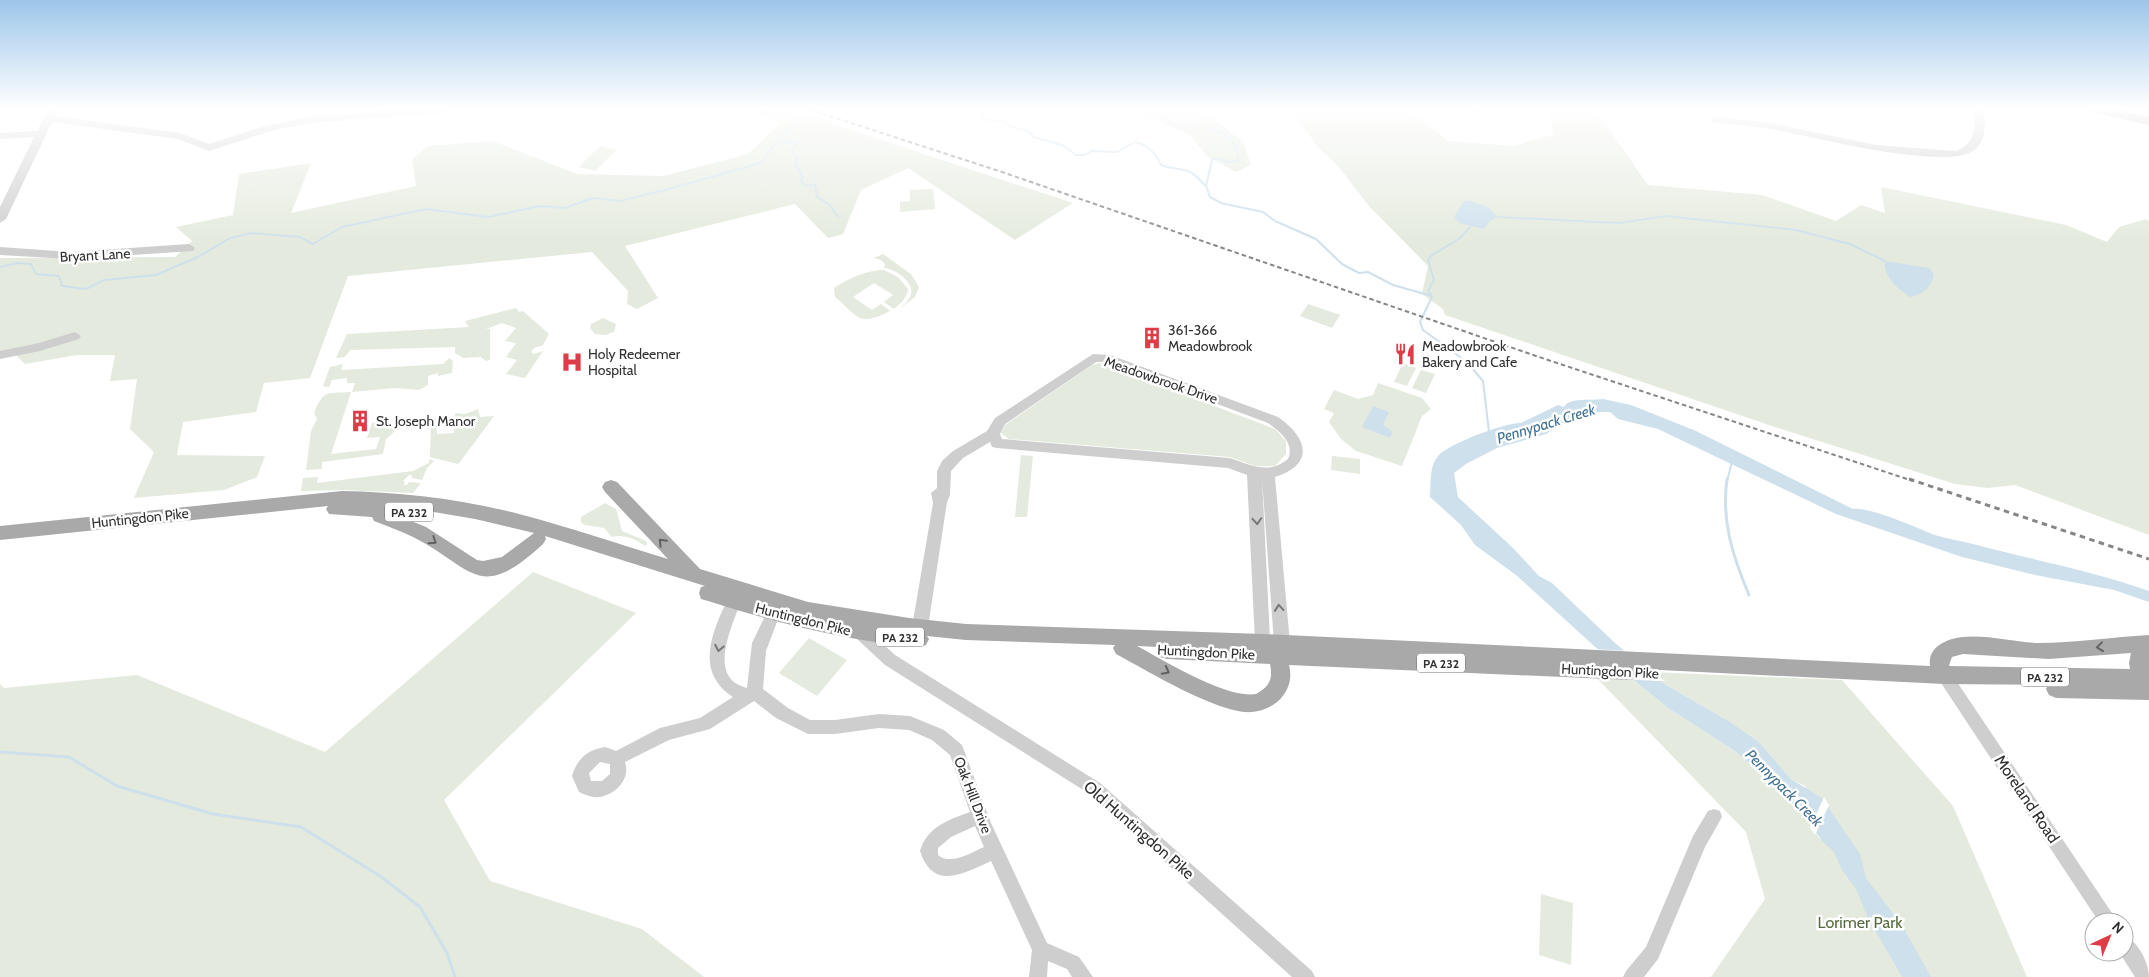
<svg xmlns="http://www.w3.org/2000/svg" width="2149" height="977" viewBox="0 0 2149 977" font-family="Cabin,sans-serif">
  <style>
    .green { fill: #e4eadd }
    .water { fill: #cee0ec }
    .pier { fill: #fff }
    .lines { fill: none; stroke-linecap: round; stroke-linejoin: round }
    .stream-far1 { stroke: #cee0ec; stroke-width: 2 }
    .stream { stroke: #cee0ec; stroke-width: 3 }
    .minor { fill: #cecece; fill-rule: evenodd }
    .major { fill: #a9a9a9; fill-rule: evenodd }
    .rail-far1 { stroke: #868686; stroke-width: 2; stroke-dasharray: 4.5 3; stroke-linecap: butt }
    .rail { stroke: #868686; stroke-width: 3; stroke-dasharray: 5.5 4.5; stroke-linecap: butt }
    .oneway { stroke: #787878 }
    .oneway2 { stroke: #616161 }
    .labels { text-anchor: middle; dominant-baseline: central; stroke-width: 5; stroke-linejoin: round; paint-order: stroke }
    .shield { fill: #fff; stroke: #6f6f6f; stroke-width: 1 }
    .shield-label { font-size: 12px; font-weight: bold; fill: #313131 }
    .street-label { font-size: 14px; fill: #313131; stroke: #fff }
    .poi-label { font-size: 14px; fill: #313131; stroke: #fff; text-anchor: start }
    .water-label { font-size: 15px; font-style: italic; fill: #427191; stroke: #fff }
    .near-street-label { font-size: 16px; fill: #313131; stroke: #fff }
    .near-park-label { font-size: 16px; fill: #546c40; stroke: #fff }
  </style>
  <rect width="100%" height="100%" fill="#fff"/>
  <g class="green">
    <path d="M747,109h53l36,16 237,78 -58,37 -107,-72 -47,22 -18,44 -15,4 -33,-34 -170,42 33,52 -21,11 -10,-5 1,-13 -36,-39 -244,24 -38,102 -46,5 -8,29 -73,10 -6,33 88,1 -8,21 -33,13 -90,8 20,-46 -24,-23 7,-50 -27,2 5,-26h-38l-52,9 -14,-14 -11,3v-95l175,-1 17,-16 -16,-14 57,-12 6,-41 72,-11 -20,50 125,-27 -4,-26 15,-14 66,-5 84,33 86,2 85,-22 32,-31z"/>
    <path d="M1128,109h74l41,33 8,23 -15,7 -29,-16 -17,-21z"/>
    <path d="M1291,109h118l39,32 66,5 40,-12 -7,-25h48l53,76 114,10 74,26 25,-16 24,8 -4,-26 185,38 41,17 12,-15 27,-8 3,2v314l-134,-50 -28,3 -32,-4 -180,-57 -330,-112 -2,-6 -21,-15 6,-28 -59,-60 -31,-40 -21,-20z"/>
    <path d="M600,146l16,4 -21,21 -16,-4z"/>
    <path d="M933,189l2,20 -35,3v-10l10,-1v-11z"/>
    <path d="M883,254l28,20 8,13 -4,10 -16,12c4,-4 9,-7 11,-12 7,-14 -14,-28 -26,-29l1,-4 -4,-4 -7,-2z"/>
    <path d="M884,270l14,7 10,12c-1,9 -7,14 -14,20l-10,-7 9,-7 -19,-12 -21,14 19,13 9,-6 9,7c-32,16 -30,7 -55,-14l-1,-9c15,-10 33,-18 50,-18z"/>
    <path d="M1308,304l32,11 -8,13 -32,-12z"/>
    <path d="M516,308l3,4 4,-1 26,23 -6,11 -9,3 -3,4 3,2 9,-3 -18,27 -19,-4 11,-14 -11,-3 10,-14 -11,-2 11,-13 -14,-5 -16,6h4v31l-4,1 -5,-4 -18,1 -8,-5v-6l-105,3 -5,7 -9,1 11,-24 122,-7 -4,-6z"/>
    <path d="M603,318l13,6 -2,8 -9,3 -10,-1 -5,-6 1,-4z"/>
    <path d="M449,358l4,3 -1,12 -14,3v-3l-10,3v9l-9,5 -24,-2 -43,4 3,-9h-8v-5l-15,2 -3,7 -6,-1 7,-19 13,-3 -2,6 102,-6z"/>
    <path d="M1100,363l175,66 11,12v13l-11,12h-20l-25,-9 -221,-18 -8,-6 4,-8 87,-60z"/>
    <path d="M1403,363l13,5 -9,18 -13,-4z"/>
    <path d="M1421,370l14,4 -9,19 -14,-5z"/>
    <path d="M1378,383l44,15 9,11 -9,7 -20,50 -46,-15 -15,-12 -12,-17 5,-9 -10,-4 10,-19 24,9 15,-4z"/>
    <path d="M351,392l-20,62 45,-5 4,-12 -13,1 5,-15 15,-3v6l34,-9 -1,4 -25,10 -9,8 -3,15 -61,8v7l-16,1 5,-39 6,-12 -3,-6c10,-24 12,-19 37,-21z"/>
    <path d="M478,409l2,8 14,-1 -34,46 -2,2 -28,-7 1,-35 5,-4 1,16 17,-1 1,-20 10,1z"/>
    <path d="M1021,455l12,1 -6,61h-12z"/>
    <path d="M1332,456l28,3v15l-29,-4z"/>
    <path d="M429,459l5,2 -7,7 -5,12 -11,-2 2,-2 -4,-1 -6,6 2,1 -1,3h3l2,-3 12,1 -8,10 -69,-3 -43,1 2,-13 15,-1 -1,6 96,-12 16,-8z"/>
    <path d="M605,503l11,6 6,22 24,10 1,3 -2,2c-10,-7 -21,-12 -33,-9l-8,-9 -19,-3 -4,-3v-5z"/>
    <path d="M533,572l103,41 -192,187 46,81 152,48 62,48h-704v-293l4,4 133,-13 188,77z"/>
    <path d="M809,638l38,22 -30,36 -38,-23z"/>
    <path d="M1588,669l34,2 46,37 67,43 70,66 16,24 -16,-55 -14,-7 -32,-37 -27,-19 -66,-38 -16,-13 192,8 111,126 74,171h-316l54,-78 -19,-67z"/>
    <path d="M1541,894l32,9 -2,62 -32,-10z"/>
  </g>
  <g class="water">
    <path d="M1468,200l20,7 10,10 -8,4 -6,8 -25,-6 -5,-6 10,-16z"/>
    <path d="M1885,261l44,7 5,6c-4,15 -9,19 -24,23 -12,-8 -27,-20 -25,-36z"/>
    <path d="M1603,399l28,6 65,26 157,78c17,-2 62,18 79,25 14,5 27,6 41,10 59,16 118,26 176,47v11l-35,-12 -79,-15 -73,-18 -126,-43 -178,-85 -40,-10 -8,-7h-16l-10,4h-10l-28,18 -49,14 -31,16 -12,9 4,24 55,51 26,28 13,7 63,60 51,42 66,38 27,19 32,37 31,19 38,56 6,24 36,47 29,52h-29l-34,-59 -12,-29 -14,-19 -8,-18 -12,-11 -17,-24 -15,-16 -55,-50 -67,-43 -53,-43 -99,-90 -41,-30 -14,-20 -31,-28c1,-14 -1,-30 8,-41 9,-12 69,-34 83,-33l37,-18 6,2c5,-10 28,-6 39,-8z"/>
    <path d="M1373,406l16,6 -6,13 10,7 -3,6 -28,-11z"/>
  </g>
  <g class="pier">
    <path d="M1593,649l35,2 37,30 -35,-2z"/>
    <path d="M1824,797l5,8 -14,30 -5,-7z"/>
  </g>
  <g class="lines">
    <g class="stream-far1">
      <path d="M975,109l7,4v6l23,3 4,4 19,5 6,6 30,9 12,9h8l8,-4 25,1 18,-10c13,3 21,11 26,23 10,4 21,3 29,7 6,3 11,9 16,14"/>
      <path d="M1159,109l8,15c25,4 72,-1 71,37l-10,1 -12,-4 -4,2 -6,26 4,11 11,6 42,9 12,9 41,18 26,25 17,9 9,-1 25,13 39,11"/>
      <path d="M776,142l21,1 -5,7 5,9 -2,4 8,15 -3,3 6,5 9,-1 2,12 12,7 9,13"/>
      <path d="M1498,217l121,6 47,-7 130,14 54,14 35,17"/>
      <path d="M0,267l18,-4 13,1 5,10 23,2 3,10 24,3 18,-9 52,-5 42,-18 32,-19 22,-5 48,4 13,7 29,-17 84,-18 62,8 52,-11 25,2 28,-10 27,3 49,-12 92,-26 15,-21 28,-27"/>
      <path d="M1431,295l-3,-4 6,-11 -6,-20 4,-5 27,-16 12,-13"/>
      <path d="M1432,297l-12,25 3,8 44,32 16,19 6,51"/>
      <path d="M1727,481l5,-19"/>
    </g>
    <g class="stream">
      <path d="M1727,479c-6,42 6,78 22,116"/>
      <path d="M0,752l69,5 48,29 96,28 88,13 79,49 40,31 27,46 8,24"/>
    </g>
    <g class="minor">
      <path d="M48,109h8l-1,7 125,17 29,11 59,-19 42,-8 96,-8h50l-5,3 -141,11 -36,7 -65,21 -31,-12 -126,-17 -46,97 -6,4v-16l34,-70 -34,2v-6l37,-2z"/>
      <path d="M1483,109l-6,4 -5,-3v-1z"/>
      <path d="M1974,109h10c1,15 3,33 -11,42 -31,20 -164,-15 -202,-22 -19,-3 -38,-5 -57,-6l-5,-3 5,-3 57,6 105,22 79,6c21,-7 20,-23 19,-42z"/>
      <path d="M189,244l6,4 -2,3 -122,8 -71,-4v-8l71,5z"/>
      <path d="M75,332l6,4 -2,3 -39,12 -40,8v-8l39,-8z"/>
      <path d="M1093,354l17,1 168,62c29,20 38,47 -3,60l15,166 -8,18c-11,4 -22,-9 -27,-19l-8,-167 -19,-7 -231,-20 -5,-1 -2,-5 -27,16 -12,13 -1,24 -3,7 -19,125 -3,5 -5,1 -5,-1 -3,-5 21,-124 -2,-10 6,-5v-17l5,-10 11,-10 34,-20 8,-13zM1096,362h9l163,61c12,9 27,20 20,36 -19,16 -37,6 -58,-1l-228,-19 -2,-5 5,-10zM1262,478l12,165 -4,-4z"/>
      <path d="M734,595l5,2 2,4c-9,26 -35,77 6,87l5,-45 16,-33 5,-2 5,2 2,4 -14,37 -3,38 25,19 22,12h25l44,-6 31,2 34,14 18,15 29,78 56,120 32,14 14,20h-21l-5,-8 -19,-8 -1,16h-18l3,-27 -41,-89c-28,13 -58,30 -71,-10 7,-24 28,-31 50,-39l-20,-57 -18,-15 -23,-10 -30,-2 -44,6h-27l-32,-16 -22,-17 -44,28 -41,11 -44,22c6,17 -10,33 -26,35 -7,1 -13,-2 -20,-5l-7,-16c5,-17 15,-26 33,-29l11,4 44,-23 40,-10 33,-21c-39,-25 -21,-66 -4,-100zM600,762l10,2v10l-8,7h-11l-2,-8zM975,826l9,21c-12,5 -33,19 -46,8v-7l13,-11z"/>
      <path d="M861,627l5,1 29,27 205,128 212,188 3,6h-23l-204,-184 -203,-128 -29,-27 -3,-5 3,-5z"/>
      <path d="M1944,668l5,2 169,252h-19l-160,-242 -3,-5 3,-5z"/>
      <path d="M1714,809l6,2 2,6 -17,30 -47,112 -14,18h-21l3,-6 20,-24 47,-111 15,-25z"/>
      <path d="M2124,935c14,6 25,28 25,42h-14l-16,-25h5z"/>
    </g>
    <g class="major">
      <path d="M2089,109h25l35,8v8l-59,-13z"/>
      <path d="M611,480l6,2 83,87 108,33 101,16 57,6 297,10 667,32c-2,-15 9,-23 22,-27 27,-7 58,3 85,4 38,0 75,-6 112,-8v65l-93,-2 -7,-3 -3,-6 2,-4 -104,-1 -304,-15 -2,8 -7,3 -342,-15c3,12 1,22 -7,32 -6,8 -19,14 -30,15 -32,3 -106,-42 -136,-58l-3,-6 2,-3 -149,-5 -39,-4 2,3 -3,6 -7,2c-73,-6 -142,-24 -211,-46l-7,-2 -2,-6 2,-6 4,-1 -160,-50 1,3 -3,5c-65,60 -69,24 -130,-7 -12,-6 -26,-11 -39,-16l-2,-4 -43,-3 -3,-5 2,-3 -328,34v-14l342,-35c59,1 119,8 177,23 50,13 99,30 149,45l-63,-67 -3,-5 3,-5zM422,510l53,9 59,14 -32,24 -19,4 -6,-1 -51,-33 -20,-8 14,-2zM1137,646l22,1 -2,4 3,6 7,2 103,5c3,15 0,22 -14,30 -30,5 -91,-33 -119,-48zM2131,653l-2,10 1,6 -180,-3 -1,-1 3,-8 11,-3 86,5z"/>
    </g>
    <path class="rail-far1" d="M808,109l194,63 537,185 374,124"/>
    <path class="rail" d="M1909,479l240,80"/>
  </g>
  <defs><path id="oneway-chevron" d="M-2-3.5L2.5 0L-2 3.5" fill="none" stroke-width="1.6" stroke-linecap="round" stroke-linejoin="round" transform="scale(1.25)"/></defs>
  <g class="oneway">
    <use href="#oneway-chevron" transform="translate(1257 521) rotate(86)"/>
    <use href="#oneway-chevron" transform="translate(1279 608) rotate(-95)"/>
    <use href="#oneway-chevron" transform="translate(719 648) rotate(101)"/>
  </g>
  <g class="oneway2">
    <use href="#oneway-chevron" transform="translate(433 541) rotate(34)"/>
    <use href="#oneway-chevron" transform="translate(662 542) rotate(-134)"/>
    <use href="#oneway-chevron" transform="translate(2100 647) rotate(173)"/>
    <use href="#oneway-chevron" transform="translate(1166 671) rotate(27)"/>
  </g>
  <linearGradient id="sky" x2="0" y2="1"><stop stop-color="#9dc6ea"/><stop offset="0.44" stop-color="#fff"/><stop offset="1" stop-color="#fff" stop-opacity="0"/></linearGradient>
  <rect width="2149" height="246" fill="url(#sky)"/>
  <defs>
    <g id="building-bare" transform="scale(1.725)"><path d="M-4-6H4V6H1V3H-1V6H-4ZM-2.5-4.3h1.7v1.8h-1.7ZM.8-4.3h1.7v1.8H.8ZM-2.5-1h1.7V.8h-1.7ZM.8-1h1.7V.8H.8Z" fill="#de3d48" stroke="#fff" stroke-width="2.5" paint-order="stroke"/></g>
    <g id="restaurant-bare" transform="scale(1.725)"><path d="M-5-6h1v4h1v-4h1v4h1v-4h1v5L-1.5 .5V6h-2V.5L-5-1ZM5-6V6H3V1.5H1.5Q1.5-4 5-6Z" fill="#de3d48" stroke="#fff" stroke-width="2.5" paint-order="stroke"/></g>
    <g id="hospital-bare" transform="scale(1.725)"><path d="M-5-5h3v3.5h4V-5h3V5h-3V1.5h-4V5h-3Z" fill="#de3d48" stroke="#fff" stroke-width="2.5" paint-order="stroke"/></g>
  </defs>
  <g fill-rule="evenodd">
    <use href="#building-bare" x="1152" y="338"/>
    <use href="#restaurant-bare" x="1405" y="354"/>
    <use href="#hospital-bare" x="572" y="362"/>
    <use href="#building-bare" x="360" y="421"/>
  </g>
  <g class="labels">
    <g class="shield">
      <rect x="385" y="502.5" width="48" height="19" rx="4"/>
      <rect x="876" y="627.5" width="48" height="19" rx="4"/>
      <rect x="1417" y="653.5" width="48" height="19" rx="4"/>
      <rect x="2021" y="667.5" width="48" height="19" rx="4"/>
    </g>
    <g class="shield-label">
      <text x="409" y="512">PA 232</text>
      <text x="900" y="637">PA 232</text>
      <text x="1441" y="663">PA 232</text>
      <text x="2045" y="677">PA 232</text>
    </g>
    <g class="street-label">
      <text transform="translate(95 255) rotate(-3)">Bryant Lane</text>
      <text transform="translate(1161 380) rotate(19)">Meadowbrook Drive</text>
      <text transform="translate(140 518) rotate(-6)">Huntingdon Pike</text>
      <text transform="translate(803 619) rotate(14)">Huntingdon Pike</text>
      <text transform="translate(1206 652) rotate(3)">Huntingdon Pike</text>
      <text transform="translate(1610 671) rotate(3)">Huntingdon Pike</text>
      <text transform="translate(973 795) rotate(69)">Oak Hill Drive</text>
    </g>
    <g class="poi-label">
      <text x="1168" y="330">361-366<tspan x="1168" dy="16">Meadowbrook</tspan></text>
      <text x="1422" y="346">Meadowbrook<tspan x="1422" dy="16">Bakery and Cafe</tspan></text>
      <text x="588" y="354">Holy Redeemer<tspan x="588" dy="16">Hospital</tspan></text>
      <text x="376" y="421">St. Joseph Manor</text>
    </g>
    <g class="water-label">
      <text transform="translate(1546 424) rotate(-17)">Pennypack Creek</text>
      <text transform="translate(1784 788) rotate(45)">Pennypack Creek</text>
    </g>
    <g class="near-street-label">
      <text transform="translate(2027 799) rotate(56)">Moreland Road</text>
      <text transform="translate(1139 830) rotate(41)">Old Huntingdon Pike</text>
    </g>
    <g class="near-park-label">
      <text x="1860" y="922">Lorimer Park</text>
    </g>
  </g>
  <g transform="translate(2109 937) rotate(44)"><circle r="24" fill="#ffffff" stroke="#adadad"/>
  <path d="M0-4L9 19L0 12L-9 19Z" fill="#de3d48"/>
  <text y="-8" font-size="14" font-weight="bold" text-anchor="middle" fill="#313131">N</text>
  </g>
</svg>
